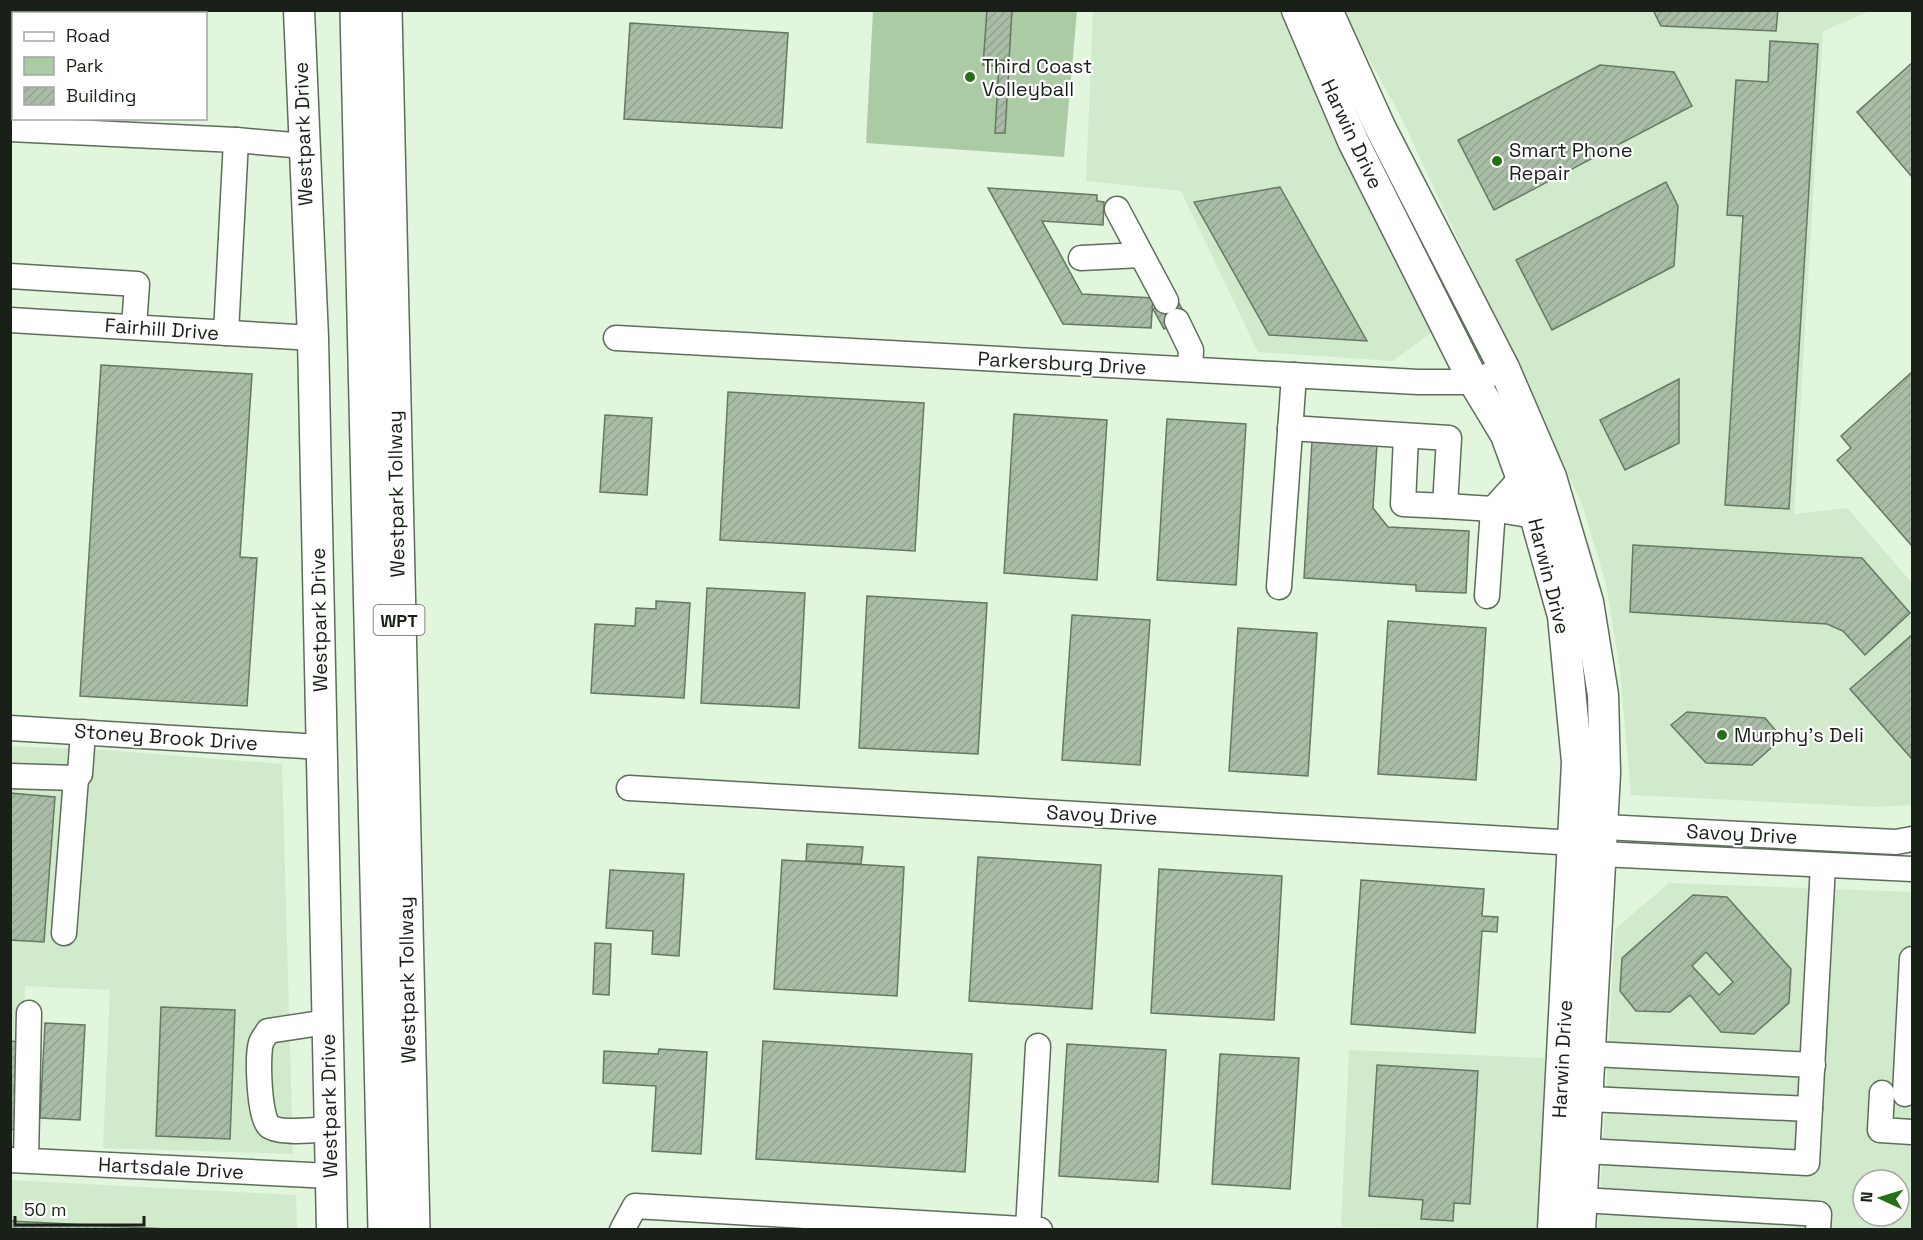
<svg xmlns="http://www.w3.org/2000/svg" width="1923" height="1240" viewBox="0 0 1923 1240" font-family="'Space Grotesk',sans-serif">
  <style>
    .built { fill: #d1eacc; fill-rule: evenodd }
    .park { fill: #aacba4 }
    .building { fill: url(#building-hatch); stroke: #667862; stroke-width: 1.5; fill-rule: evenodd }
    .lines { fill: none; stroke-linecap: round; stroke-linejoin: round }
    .minor-casing { stroke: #5c6e59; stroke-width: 27 }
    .major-casing { stroke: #5c6e59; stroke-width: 33 }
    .highway-casing { stroke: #5c6e59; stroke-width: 36 }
    .minor { stroke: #fff; stroke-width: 24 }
    .major { stroke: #fff; stroke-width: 30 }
    .highway { stroke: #fff; stroke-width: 33 }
    .poi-dot { fill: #267115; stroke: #fff; stroke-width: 2 }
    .labels { text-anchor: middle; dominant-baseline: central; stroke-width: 4.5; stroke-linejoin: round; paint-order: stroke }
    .shield { fill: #fff; stroke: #5d635d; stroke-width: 1.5 }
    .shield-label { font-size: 18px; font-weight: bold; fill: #182017 }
    .poi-label { font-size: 20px; fill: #182017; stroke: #fff; text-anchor: start }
    .street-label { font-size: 20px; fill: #182017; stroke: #fff }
  </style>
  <defs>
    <pattern id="building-hatch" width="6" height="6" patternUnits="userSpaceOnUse" patternTransform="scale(1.5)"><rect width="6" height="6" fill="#a9bda6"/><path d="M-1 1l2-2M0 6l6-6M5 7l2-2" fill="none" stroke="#91a28e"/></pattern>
  </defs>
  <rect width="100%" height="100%" fill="#e1f6dd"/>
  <g class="built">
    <path d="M1093,11h191l148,321 -39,29 -135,-9 -77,-161 -95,-10z"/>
    <path d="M1342,11h528l-47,20 -29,483 53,-6 65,75v222l-35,2 -246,-12 -11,-124 -14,-87 -23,-77 -184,-394z"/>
    <path d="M10,746l94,4 178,14 11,390 -190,-6 7,-158 -85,-4 -5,161 -9,-1z"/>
    <path d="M1669,883l243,9v337l-314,1 17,-301zM1863,1180h36v36h-36z"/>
    <path d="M1349,1050l196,8 -8,171 -196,-2z"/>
    <path d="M10,1180l286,15 1,34h-286z"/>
  </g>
  <path class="park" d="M873,11h204l-13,146 -198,-14z"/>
  <g class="building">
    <path d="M10,10h176l-1,4h-171v95h-4z"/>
    <path d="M987,10h25l-3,51 -11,-1v6l-15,-1z"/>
    <path d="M1653,10h125l-2,21 -115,-5z"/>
    <path d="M630,23l158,10 -6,95 -158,-9z"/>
    <path d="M1770,41l48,3 -29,465 -64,-4 18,-289 -16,-1 9,-135 32,2z"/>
    <path d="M1912,63v114l-55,-65z"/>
    <path d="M999,65h10l-4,68h-10z"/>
    <path d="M1600,65l74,7 18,34 -198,104 -36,-70z"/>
    <path d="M1666,182l12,24 -4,60 -122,64 -36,-70z"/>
    <path d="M1280,187l87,154 -98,-6 -75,-133z"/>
    <path d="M988,188l109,7v6l7,1 -1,23 -61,-4 40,73 71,4 -2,30 -88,-4z"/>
    <path d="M1175,296l11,20 -22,13 -11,-20z"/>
    <path d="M101,365l151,9 -12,183 17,1 -10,148 -167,-10z"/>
    <path d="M1912,372v174l-75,-86 14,-12 -10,-12z"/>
    <path d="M1679,379v64l-54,27 -25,-50z"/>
    <path d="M728,392l196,11 -9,148 -195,-11z"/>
    <path d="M1014,414l93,6 -10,160 -93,-7z"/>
    <path d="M605,415l47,3 -5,77 -47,-3z"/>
    <path d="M1167,419l79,5 -10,161 -79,-5z"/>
    <path d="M1312,441l65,3 -4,64 15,19 81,4 -3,62 -50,-2v-6l-112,-7z"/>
    <path d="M1633,545l229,13 48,55 -45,42 -22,-24 -16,-7 -197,-12z"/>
    <path d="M707,588l98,5 -6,115 -98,-5z"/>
    <path d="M867,596l120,7 -9,151 -119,-6z"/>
    <path d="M656,601l34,2 -6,95 -93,-5 4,-69 40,2 1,-18 20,1z"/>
    <path d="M1072,615l78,5 -10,145 -78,-5z"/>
    <path d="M1388,621l98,7 -10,152 -98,-6z"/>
    <path d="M1238,628l79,5 -9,143 -79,-5z"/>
    <path d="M1912,635v124l-62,-70z"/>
    <path d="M1687,712l78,6 17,20 -30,27 -46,-2 -35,-38z"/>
    <path d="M10,793l45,4 -11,145 -34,-2z"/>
    <path d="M807,844l56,3 -2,17 -55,-3z"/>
    <path d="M978,857l123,8 -9,144 -123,-8z"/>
    <path d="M782,860l122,7 -7,129 -123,-7z"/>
    <path d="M1159,869l123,7 -8,144 -123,-7z"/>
    <path d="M610,870l74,4 -5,82 -27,-2 1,-23 -47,-3z"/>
    <path d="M1361,880l123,9 -2,27 16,1 -1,15 -15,-1 -7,102 -124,-9z"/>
    <path d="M1693,895l34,2 64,72 -2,34 -35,31 -33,-2 -31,-37 -20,17 -34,-1 -16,-20 2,-33zM1706,952l27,30 -14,13 -27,-29z"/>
    <path d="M595,943l16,1 -2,51 -16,-1z"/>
    <path d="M161,1007l74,3 -5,129 -74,-3z"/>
    <path d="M45,1023l40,2 -5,95 -40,-2z"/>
    <path d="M10,1041l8,1 -4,50h4l-2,38 -6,-1z"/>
    <path d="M763,1041l209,13 -7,118 -209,-13z"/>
    <path d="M1067,1044l99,6 -8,132 -99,-6z"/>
    <path d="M659,1049l48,3 -6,102 -49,-3 4,-65 -53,-3 1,-32 54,3z"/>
    <path d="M1220,1054l79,4 -9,131 -78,-5z"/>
    <path d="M1377,1065l101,6 -8,133 -16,-1 -1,18 -32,-2 2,-19 -54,-4z"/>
    <path d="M10,1221l177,9h-177z"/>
  </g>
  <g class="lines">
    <g class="minor-casing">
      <g id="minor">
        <path d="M10,129l226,11 68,6"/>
        <path d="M1117,209l49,92"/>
        <path d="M1081,258l60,-3"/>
        <path d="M10,276l127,8 -3,43"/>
        <path d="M10,320l303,18"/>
        <path d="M1177,321l14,29 -1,19"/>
        <path d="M226,333l10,-193"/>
        <path d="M616,338l802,44h56l30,-14"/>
        <path d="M1290,428l159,10 -4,68 48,3 42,7"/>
        <path d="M1406,436l-3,68 42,2"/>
        <path d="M1279,587l15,-212"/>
        <path d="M1487,596l6,-87 28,-31"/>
        <path d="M10,728l311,19"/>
        <path d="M10,776l66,2 4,-4 3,-42"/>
        <path d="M629,788l930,54 16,1 26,11 311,15"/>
        <path d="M1587,836l17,-9 292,15 16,-3"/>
        <path d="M64,933l12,-155"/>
        <path d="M327,1022l-59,9c-2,4 -6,8 -7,12 -4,13 -2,75 8,83 10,8 48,4 61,3"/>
        <path d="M1592,1054l221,11"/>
        <path d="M1882,1093l-2,37 32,2"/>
        <path d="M1905,1094l7,-135"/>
        <path d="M1589,1099l221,10"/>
        <path d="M1585,1151l222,12 16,-298"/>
        <path d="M10,1160l321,16"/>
        <path d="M26,1160l3,-147"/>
        <path d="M1582,1200l237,14 -1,16"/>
        <path d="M1028,1229l10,-183"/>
        <path d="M622,1230l13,-24 405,24"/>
      </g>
    </g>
    <g class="major-casing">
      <g id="major">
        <path d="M299,10l14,328 19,892"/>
        <path d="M1297,10l56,131 121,241 32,53 28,77 29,104 14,146 -24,468"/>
        <path d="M1327,10l53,117 124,241 47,109 37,125 15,93 2,78 -25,457"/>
      </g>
    </g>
    <g class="highway-casing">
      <g id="highway">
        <path d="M357,10l28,1220"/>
        <path d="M385,10l28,1220"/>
      </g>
    </g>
    <use href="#minor" class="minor"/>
    <use href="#major" class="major"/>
    <use href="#highway" class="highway"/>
  </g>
  <g class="poi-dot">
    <circle cx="970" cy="77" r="6"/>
    <circle cx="1497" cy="161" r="6"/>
    <circle cx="1722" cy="735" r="6"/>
  </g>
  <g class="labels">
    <rect class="shield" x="373.5" y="605" width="51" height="30" rx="4.5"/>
    <g class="shield-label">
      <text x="399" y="620">WPT</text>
    </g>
    <g class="poi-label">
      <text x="982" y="66">Third Coast<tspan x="982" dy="23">Volleyball</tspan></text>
      <text x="1509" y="150">Smart Phone<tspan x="1509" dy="23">Repair</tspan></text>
      <text x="1734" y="735">Murphy's Deli</text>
    </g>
    <g class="street-label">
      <text transform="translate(303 134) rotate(-92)">Westpark Drive</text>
      <text transform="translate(1352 134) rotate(65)">Harwin Drive</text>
      <text transform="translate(162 329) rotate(4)">Fairhill Drive</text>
      <text transform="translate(1062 363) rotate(3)">Parkersburg Drive</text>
      <text transform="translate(396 494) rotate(-91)">Westpark Tollway</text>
      <text transform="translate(1549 576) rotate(76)">Harwin Drive</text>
      <text transform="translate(319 620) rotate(-91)">Westpark Drive</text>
      <text transform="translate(166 737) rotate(4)">Stoney Brook Drive</text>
      <text transform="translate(1102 815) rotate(3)">Savoy Drive</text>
      <text transform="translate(1742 834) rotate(3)">Savoy Drive</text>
      <text transform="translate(407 980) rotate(-91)">Westpark Tollway</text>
      <text transform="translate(1562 1059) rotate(-87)">Harwin Drive</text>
      <text transform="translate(329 1106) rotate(-91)">Westpark Drive</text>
      <text transform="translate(171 1168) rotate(3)">Hartsdale Drive</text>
    </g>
  </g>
  <rect width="1923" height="1240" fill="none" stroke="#182017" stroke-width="24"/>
  <rect x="12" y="12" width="195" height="108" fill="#ffffff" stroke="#a3a6a2" stroke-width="1.5"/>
  <rect x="24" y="32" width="30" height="9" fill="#ffffff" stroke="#a3a6a2" stroke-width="1.5"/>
  <text x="66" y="42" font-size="18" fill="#182017">Road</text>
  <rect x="24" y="57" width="30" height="18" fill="#aacba4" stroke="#a3a6a2" stroke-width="1.5"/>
  <text x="66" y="72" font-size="18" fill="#182017">Park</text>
  <rect x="24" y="87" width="30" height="18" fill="url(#building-hatch)" stroke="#a3a6a2" stroke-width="1.5"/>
  <text x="66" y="102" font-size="18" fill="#182017">Building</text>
  <g transform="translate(1881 1198) rotate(274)"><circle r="28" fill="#ffffff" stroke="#a3a6a2" stroke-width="1.5"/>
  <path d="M0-4.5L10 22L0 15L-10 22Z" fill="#267115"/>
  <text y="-9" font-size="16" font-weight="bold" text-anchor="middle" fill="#182017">N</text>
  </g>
  <path d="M15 1216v9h129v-9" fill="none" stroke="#182017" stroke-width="3"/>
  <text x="24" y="1216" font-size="18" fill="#182017" stroke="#ffffff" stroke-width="4.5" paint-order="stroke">50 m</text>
</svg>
